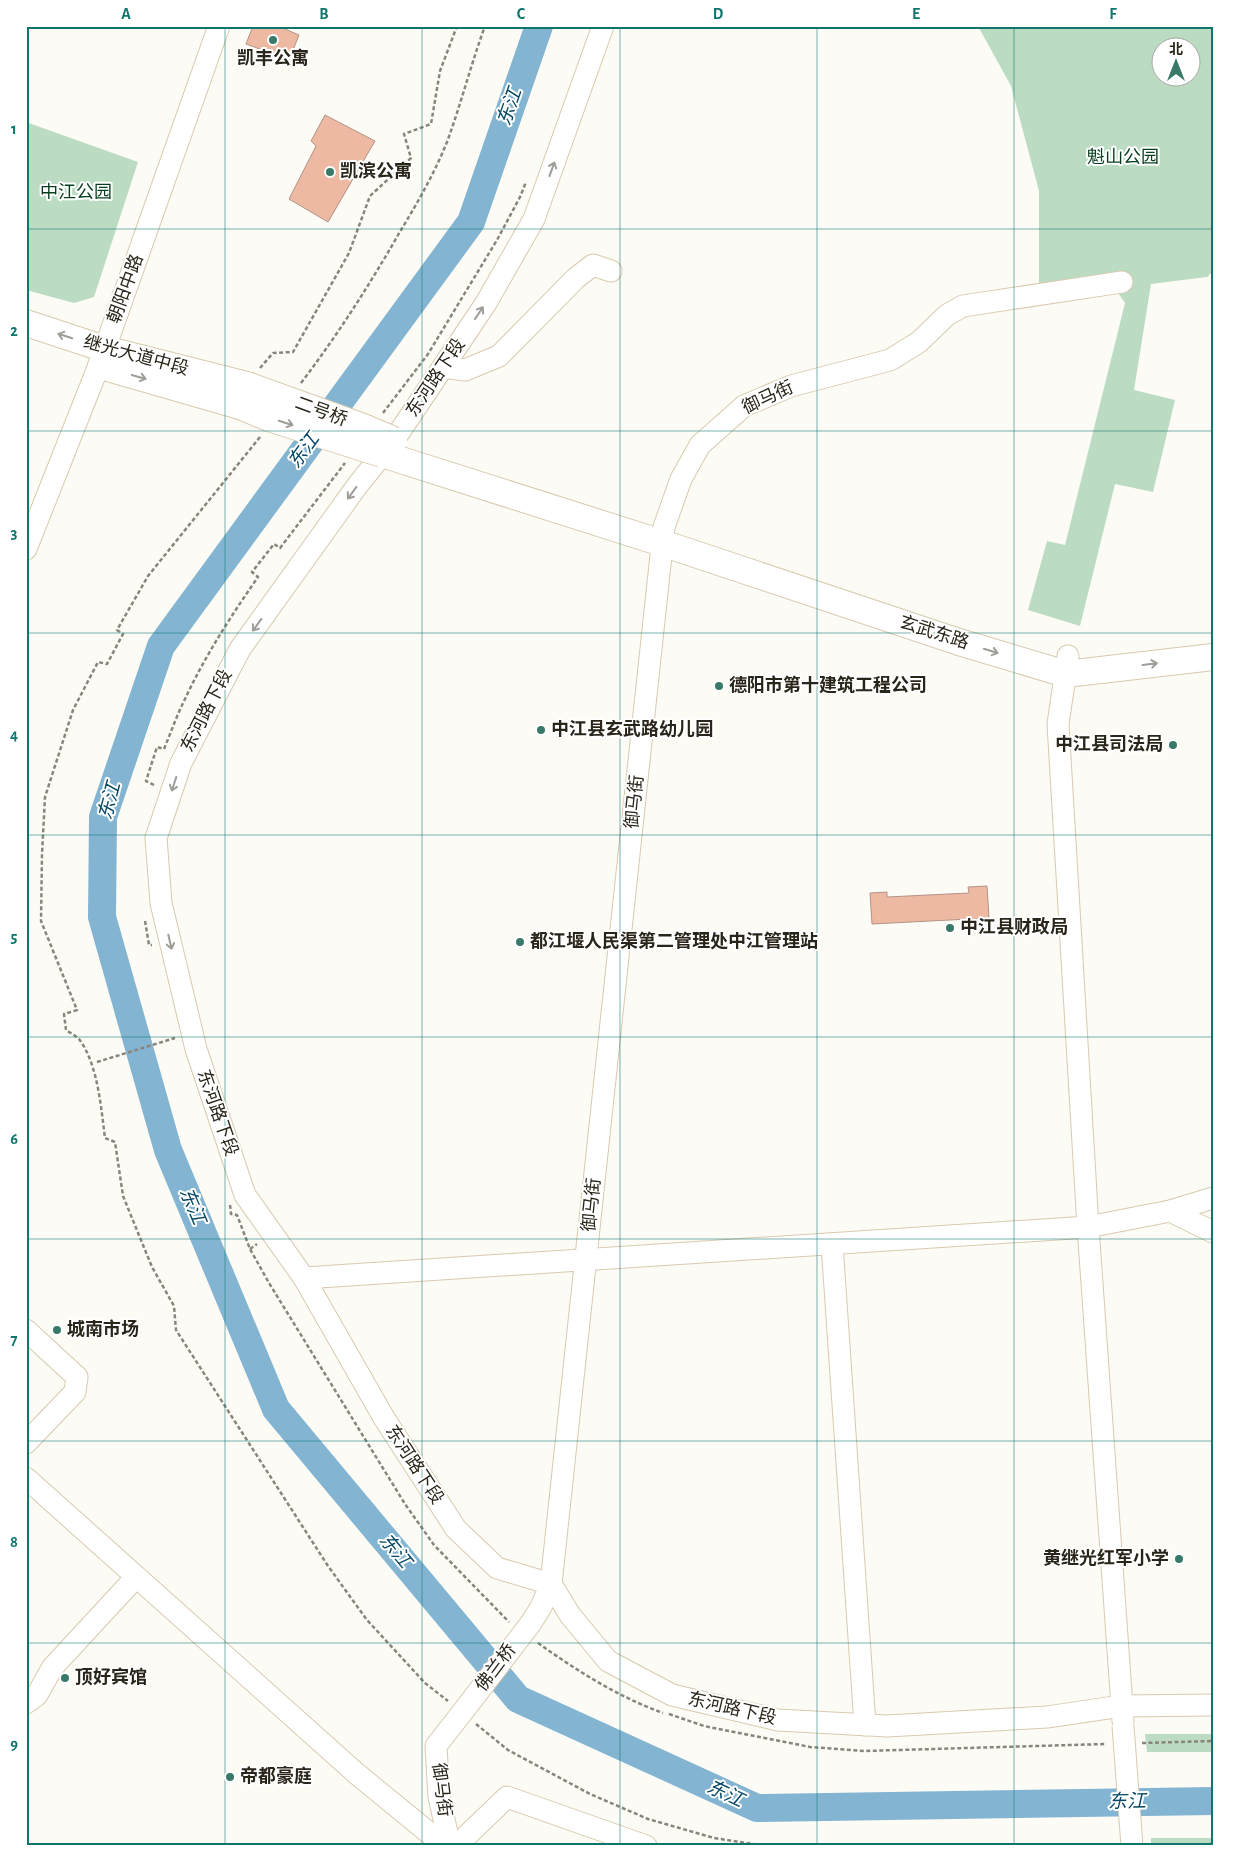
<svg xmlns="http://www.w3.org/2000/svg" width="1239" height="1872" viewBox="0 0 1239 1872" font-family="'Alegreya Sans','Noto Sans SC',sans-serif">
  <style>
    .green { fill: #bbdcc3; fill-rule: evenodd }
    .lines { fill: none; stroke-linecap: round; stroke-linejoin: round }
    .river { stroke: #83b5d3; stroke-width: 28 }
    .building { fill: #edb9a2; stroke: #b29487 }
    .minor-casing { stroke: #d8caaf; stroke-width: 23 }
    .major-casing { stroke: #d8caaf; stroke-width: 28 }
    .path { stroke: #89857d; stroke-width: 2.5; stroke-dasharray: 4 2.5; stroke-linecap: butt }
    .minor { stroke: #fff; stroke-width: 21 }
    .major { stroke: #fff; stroke-width: 26 }
    .minor-bridge-casing { stroke: #d8caaf; stroke-width: 23; stroke-linecap: butt }
    .major-bridge-casing { stroke: #d8caaf; stroke-width: 28; stroke-linecap: butt }
    .minor-bridge { stroke: #fff; stroke-width: 21 }
    .major-bridge { stroke: #fff; stroke-width: 26 }
    .oneway { stroke: #9f9d98 }
    .grid { fill: none; stroke: #0f766e; stroke-width: 1; stroke-opacity: 0.55 }
    .poi-dot { fill: #387969; stroke: #fff; stroke-width: 2 }
    .labels { text-anchor: middle; dominant-baseline: central; stroke-width: 4; stroke-linejoin: round; paint-order: stroke }
    .poi-label { font-size: 18px; font-weight: bold; fill: #2a251a; stroke: #fff; text-anchor: start }
    .park-label { font-size: 18px; fill: #063d1d; stroke: #fff }
    .street-label { font-size: 18px; fill: #2a251a; stroke: #fff }
    .water-label { font-size: 19px; font-style: italic; fill: #054765; stroke: #fff }
    .neatline { fill: none; stroke: #0f766e; stroke-width: 2 }
    .grid-label { font-size: 16px; text-anchor: middle; font-weight: bold; fill: #0f766e }
  </style>
  <rect width="100%" height="100%" fill="#fdfbf5"/>
  <g class="green">
    <path d="M978,26h235v245l-6,6 -56,7 -17,106 41,10 -22,92 -38,-8 -35,142 -52,-16 19,-69 18,4 60,-242 -7,-10 -79,6v-108l-28,-105zM1162,48h30v30h-30z"/>
    <path d="M26,122l112,40 -44,135 -20,6 -48,-13z"/>
    <path d="M1145,1734h68v18h-66z"/>
    <path d="M1213,1838v8h-62v-8z"/>
  </g>
  <g class="lines">
    <path class="river" d="M539,26l-68,196 -310,424 -58,171 -1,100 66,233 108,259 242,290 239,109 456,-7"/>
  </g>
  <g class="building">
    <path d="M253,26h33l-1,3 14,6 -10,25 -43,-16z"/>
    <path d="M325,115l50,26 -47,81 -39,-23 27,-53 -5,-5z"/>
    <path d="M987,886l2,32 -117,6 -2,-31 17,-1v5l82,-4 -1,-6z"/>
  </g>
  <g class="lines">
    <g class="minor-casing">
      <g id="minor">
        <path d="M603,26l-69,193 -48,84 -92,137 -37,46 -117,163 -59,114 -25,75 5,65 35,146 49,146 59,83 80,140 72,111 41,39 54,16 19,31 38,46 64,34 106,25 109,6 160,-9 74,-11 92,-1"/>
        <path d="M443,367l22,3 34,-14 77,-78 17,-13 18,6"/>
        <path d="M26,549l73,-184 120,-339"/>
        <path d="M1068,656l-10,68 30,503 35,494"/>
        <path d="M1170,1211l43,21"/>
        <path d="M832,1244l33,481"/>
        <path d="M304,1278l784,-51 82,-16 43,-13"/>
        <path d="M26,1330l51,47 -2,15 -49,51"/>
        <path d="M26,1478l331,296 88,72"/>
        <path d="M531,1623l10,-16 10,-23 113,-1057 17,-48 19,-34 44,-39 47,-20 99,-26 29,-18 28,-27 16,-9 159,-24"/>
        <path d="M26,1703l11,-8 15,-27 84,-91"/>
        <path d="M450,1846l-11,-49 -3,-51 25,-32"/>
        <path d="M456,1846l51,-49 139,49"/>
      </g>
    </g>
    <g class="major-casing">
      <g id="major">
        <path d="M26,323l79,26 142,36"/>
        <path d="M101,366l139,40"/>
        <path d="M382,454l280,89 297,99 107,32 147,-17"/>
      </g>
    </g>
    <g class="path">
      <path d="M260,368l13,-15 20,-1 56,-99 21,-57 41,-38 -7,-24 27,-10 9,-53 17,-45"/>
      <path d="M301,383c38,-50 69,-99 100,-153 17,-28 34,-58 46,-88 14,-38 24,-78 38,-116"/>
      <path d="M383,413l45,-59 69,-114 23,-43 6,-15"/>
      <path d="M260,437l-112,139 -31,54 6,4 -16,30 -9,-2 -25,48 -28,87 -3,57 -1,67 36,89 -13,4 2,16c4,3 9,5 13,9 19,25 22,69 26,99l10,4 8,54 29,71 22,39 2,24 152,236 39,54 58,63 23,18"/>
      <path d="M154,785l-8,-4 11,-34 7,2c7,-17 13,-34 21,-50 20,-43 46,-83 73,-122l-6,-5 22,-28 6,4 65,-85"/>
      <path d="M145,921l4,24h3"/>
      <path d="M97,1062l78,-24"/>
      <path d="M230,1205l1,9 6,1 13,34 19,34 136,221 29,41 75,77"/>
      <path d="M250,1249l7,-5"/>
      <path d="M538,1643c38,27 80,54 125,70"/>
      <path d="M669,1714l35,12 106,21 54,4 242,-7"/>
      <path d="M476,1724l32,26 82,44 58,25 66,19 52,8"/>
      <path d="M1142,1743l71,-2"/>
      <path d="M1149,1846l64,-2"/>
    </g>
    <use href="#minor" class="minor"/>
    <use href="#major" class="major"/>
    <g class="minor-bridge-casing">
      <g id="minor-bridge">
        <path d="M461,1714l70,-91"/>
        <path d="M1123,1726l9,120"/>
      </g>
    </g>
    <g class="major-bridge-casing">
      <g id="major-bridge">
        <path d="M247,385l116,42 31,13"/>
        <path d="M240,406l29,12 113,36"/>
      </g>
    </g>
    <use href="#minor-bridge" class="minor-bridge"/>
    <use href="#major-bridge" class="major-bridge"/>
  </g>
  <defs><path id="oneway-shaft" d="M-6 0H5M1.5-3L5.5 0L1.5 3" fill="none" stroke-width="1.6" stroke-linecap="round" stroke-linejoin="round" transform="scale(1.25)"/></defs>
  <g class="oneway">
    <use href="#oneway-shaft" transform="translate(552 169) rotate(-70)"/>
    <use href="#oneway-shaft" transform="translate(479 313) rotate(-56)"/>
    <use href="#oneway-shaft" transform="translate(65 336) rotate(-162)"/>
    <use href="#oneway-shaft" transform="translate(139 377) rotate(16)"/>
    <use href="#oneway-shaft" transform="translate(286 423) rotate(18)"/>
    <use href="#oneway-shaft" transform="translate(352 493) rotate(126)"/>
    <use href="#oneway-shaft" transform="translate(257 625) rotate(126)"/>
    <use href="#oneway-shaft" transform="translate(991 651) rotate(17)"/>
    <use href="#oneway-shaft" transform="translate(1150 664) rotate(-7)"/>
    <use href="#oneway-shaft" transform="translate(174 784) rotate(108)"/>
    <use href="#oneway-shaft" transform="translate(170 942) rotate(77)"/>
  </g>
  <path class="grid" d="M225,26v1820M422,26v1820M620,26v1820M817,26v1820M1014,26v1820M26,229h1187M26,431h1187M26,633h1187M26,835h1187M26,1037h1187M26,1239h1187M26,1441h1187M26,1643h1187"/>
  <g class="poi-dot">
    <circle cx="273" cy="40" r="5"/>
    <circle cx="330" cy="172" r="5"/>
    <circle cx="719" cy="686" r="5"/>
    <circle cx="541" cy="730" r="5"/>
    <circle cx="1173" cy="745" r="5"/>
    <circle cx="950" cy="928" r="5"/>
    <circle cx="520" cy="942" r="5"/>
    <circle cx="57" cy="1330" r="5"/>
    <circle cx="1179" cy="1559" r="5"/>
    <circle cx="65" cy="1678" r="5"/>
    <circle cx="230" cy="1777" r="5"/>
  </g>
  <g class="labels">
    <g class="poi-label">
      <text x="273" y="59" text-anchor="middle">凯丰公寓</text>
      <text x="340" y="172">凯滨公寓</text>
      <text x="729" y="686">德阳市第十建筑工程公司</text>
      <text x="551" y="730">中江县玄武路幼儿园</text>
      <text x="1163" y="745" text-anchor="end">中江县司法局</text>
      <text x="960" y="928">中江县财政局</text>
      <text x="530" y="942">都江堰人民渠第二管理处中江管理站</text>
      <text x="67" y="1330">城南市场</text>
      <text x="1169" y="1559" text-anchor="end">黄继光红军小学</text>
      <text x="75" y="1678">顶好宾馆</text>
      <text x="240" y="1777">帝都豪庭</text>
    </g>
    <g class="park-label">
      <text x="1123" y="158">魁山公园</text>
      <text x="76" y="193">中江公园</text>
    </g>
    <g class="street-label">
      <text transform="translate(126 289) rotate(-70)">朝阳中路</text>
      <text transform="translate(136 356) rotate(15)">继光大道中段</text>
      <text transform="translate(436 378) rotate(-56)">东河路下段</text>
      <text transform="translate(768 398) rotate(-25)">御马街</text>
      <text transform="translate(321 412) rotate(20)">二号桥</text>
      <text transform="translate(934 633) rotate(18)">玄武东路</text>
      <text transform="translate(207 711) rotate(-63)">东河路下段</text>
      <text transform="translate(635 802) rotate(-84)">御马街</text>
      <text transform="translate(217 1113) rotate(71)">东河路下段</text>
      <text transform="translate(592 1205) rotate(-84)">御马街</text>
      <text transform="translate(414 1465) rotate(57)">东河路下段</text>
      <text transform="translate(496 1668) rotate(-53)">佛兰桥</text>
      <text transform="translate(732 1709) rotate(13)">东河路下段</text>
      <text transform="translate(441 1790) rotate(83)">御马街</text>
    </g>
    <g class="water-label">
      <text transform="translate(510 107) rotate(-71)">东江</text>
      <text transform="translate(304 451) rotate(-54)">东江</text>
      <text transform="translate(110 801) rotate(-75)">东江</text>
      <text transform="translate(192 1206) rotate(67)">东江</text>
      <text transform="translate(395 1551) rotate(50)">东江</text>
      <text transform="translate(725 1794) rotate(25)">东江</text>
      <text transform="translate(1127 1802) rotate(-1)">东江</text>
    </g>
  </g>
  <rect width="1239" height="1872" fill="none" stroke="#ffffff" stroke-width="55"/>
  <g transform="translate(1176 62)"><circle r="24" fill="#ffffff" stroke="#aaa8a3"/>
  <path d="M0-4L9 19L0 12L-9 19Z" fill="#387969"/>
  <text y="-8" font-size="14" font-weight="bold" text-anchor="middle" fill="#2a251a">北</text>
  </g>
  <rect x="28" y="28" width="1184" height="1816" class="neatline"/>
  <g class="grid-label">
    <text x="126" y="19">A</text>
    <text x="324" y="19">B</text>
    <text x="521" y="19">C</text>
    <text x="718" y="19">D</text>
    <text x="916" y="19">E</text>
    <text x="1113" y="19">F</text>
    <text x="14" y="134">1</text>
    <text x="14" y="336">2</text>
    <text x="14" y="538">3</text>
    <text x="14" y="740">4</text>
    <text x="14" y="942">5</text>
    <text x="14" y="1144">6</text>
    <text x="14" y="1345">7</text>
    <text x="14" y="1547">8</text>
    <text x="14" y="1749">9</text>
  </g>
</svg>
